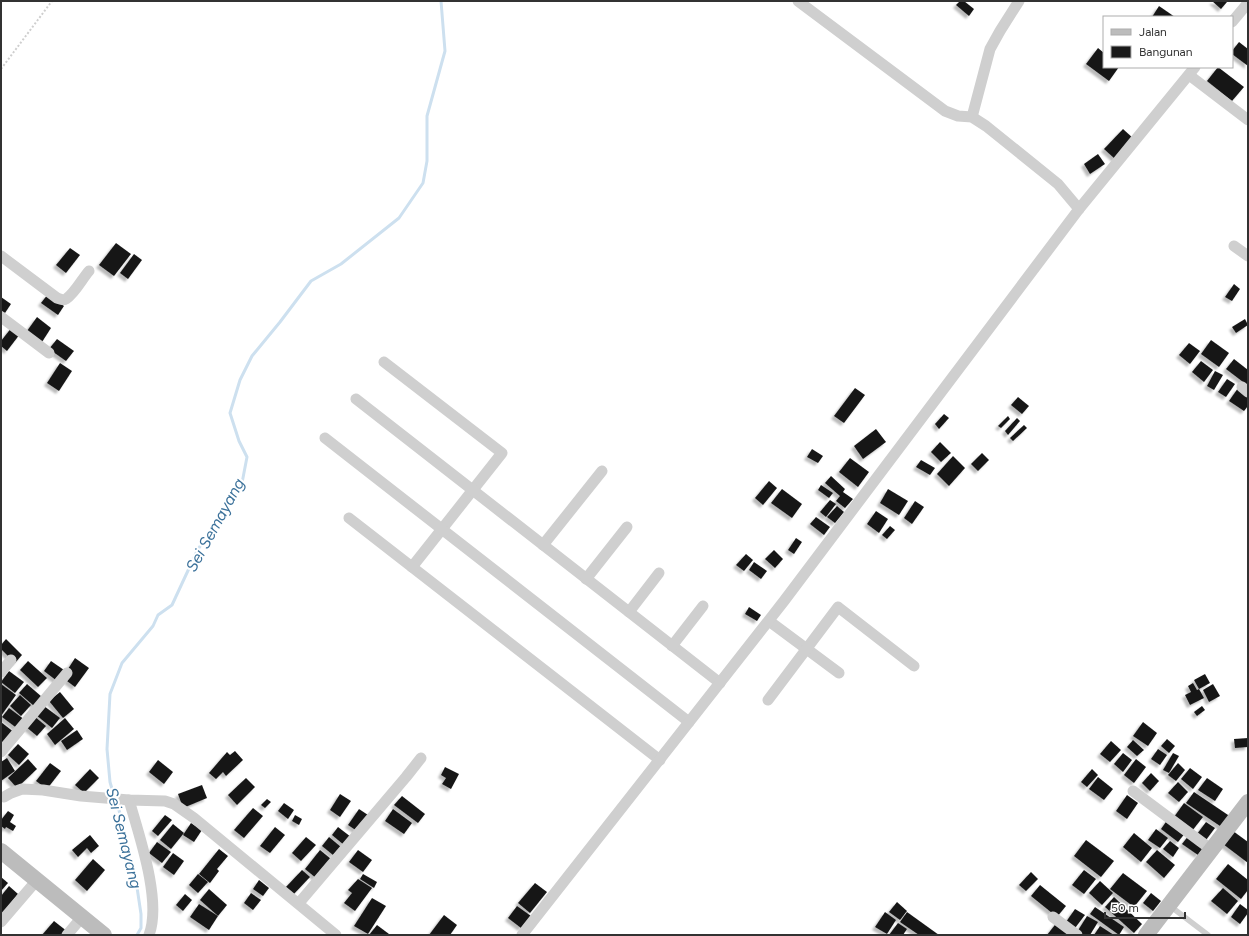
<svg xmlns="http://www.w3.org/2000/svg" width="1249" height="936" viewBox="0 0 1249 936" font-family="Figtree,sans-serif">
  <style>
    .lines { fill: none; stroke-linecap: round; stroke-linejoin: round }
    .stream { stroke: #cde0ef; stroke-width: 3 }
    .building { fill: #191919; filter: url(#shadow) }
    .path { stroke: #cfcfcf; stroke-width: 2; stroke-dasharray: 2 2; stroke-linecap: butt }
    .lane { stroke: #cfcfcf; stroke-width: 5.5 }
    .street { stroke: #cfcfcf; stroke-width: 11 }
    .secondary { stroke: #bcbcbc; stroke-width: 16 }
    .labels { text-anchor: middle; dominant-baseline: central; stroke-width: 4; stroke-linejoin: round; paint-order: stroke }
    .water-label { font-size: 16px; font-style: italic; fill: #3b719a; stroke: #fff }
  </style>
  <defs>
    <filter id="shadow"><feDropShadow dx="-3" dy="3" stdDeviation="1" flood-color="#0004"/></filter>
  </defs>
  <rect width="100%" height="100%" fill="#fff"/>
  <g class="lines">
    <g class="stream">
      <path d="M114,796l-4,-14 -3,-33 3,-55 12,-31 31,-37 5,-11 14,-10 26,-56 26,-34 18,-32 5,-26 -8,-16 -9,-28 10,-33 12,-24 28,-34 31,-41 30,-17 58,-46 24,-35 4,-22v-45l18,-65 -4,-50"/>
      <path d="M116,801l7,22 5,40 7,11 6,40v14l-4,7"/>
    </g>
  </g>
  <g class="building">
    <path d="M960,1h4l10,8 -5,7 -13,-11z"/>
    <path d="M1212,1h13l2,1 -6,7z"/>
    <path d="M1159,6l16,11h-23z"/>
    <path d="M1239,42l9,7v17l-16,-12v-3z"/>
    <path d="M1098,48l6,5v14h15l-10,14 -23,-17z"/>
    <path d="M1218,67l26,20 -12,14 -25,-20z"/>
    <path d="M1123,129l11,10 -19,20 -11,-10z"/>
    <path d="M1098,154l7,10 -15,10 -6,-10z"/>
    <path d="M116,243l15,11 -17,22 -15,-11z"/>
    <path d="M70,248l10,7 -14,18 -10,-8z"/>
    <path d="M134,254l8,6 -14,19 -8,-6z"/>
    <path d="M1234,284l6,5 -8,12 -7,-4z"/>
    <path d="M48,294l16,12 -6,9 -17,-12z"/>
    <path d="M1,297l10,7 -6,9 -4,-3z"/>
    <path d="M37,317l14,11 -9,14 -15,-11z"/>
    <path d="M1245,319l3,6 -12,8 -4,-6z"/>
    <path d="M12,327l8,7 -13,17 -6,-5v-5z"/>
    <path d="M57,339l17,12 -8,10 -17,-12z"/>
    <path d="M1211,340l18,13 -10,14 -18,-13z"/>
    <path d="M1189,343l11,8 -10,13 -11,-9z"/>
    <path d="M1234,359l14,11 -1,15 -21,-16z"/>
    <path d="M1201,361l12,9 -9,12 -12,-10z"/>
    <path d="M60,363l12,8 -13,20 -12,-8z"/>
    <path d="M1215,371l8,4 -9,15 -7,-4z"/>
    <path d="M1227,379l8,5 -9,13 -8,-5z"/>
    <path d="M855,388l10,7 -21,28 -10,-7z"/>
    <path d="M1238,388l10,6v12l-4,5 -15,-10z"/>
    <path d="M1018,397l11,9 -7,8 -11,-9z"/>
    <path d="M944,414l5,4 -10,11 -4,-5z"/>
    <path d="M1008,416l2,3 -9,9 -3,-2z"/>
    <path d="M1017,418l3,3 -12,14 -3,-4z"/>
    <path d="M1024,425l3,3 -14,13 -3,-3z"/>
    <path d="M876,429l10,13 -23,17 -9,-13z"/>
    <path d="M940,442l11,11 -10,9 -10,-10z"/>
    <path d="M812,449l11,7 -5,7 -11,-6z"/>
    <path d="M982,453l7,7 -11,11 -7,-7z"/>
    <path d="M953,456l12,12 -16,18 -12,-12z"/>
    <path d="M850,458l19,14 -11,15 -19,-15z"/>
    <path d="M921,460l14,8 -5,7 -14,-8z"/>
    <path d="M831,476l14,13 -2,3 10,7 -8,9 -9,-7 4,-5 -15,-13z"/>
    <path d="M769,481l8,7 -14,17 -8,-7z"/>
    <path d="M821,485l12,8 -4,5 -11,-8z"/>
    <path d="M782,489l20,15 -10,14 -21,-15z"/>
    <path d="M888,489l20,12 -9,14 -19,-12z"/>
    <path d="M830,500l6,4 -10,13 -6,-5z"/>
    <path d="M915,501l9,6 -12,17 -8,-6z"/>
    <path d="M837,506l7,6 -9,11 -8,-6z"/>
    <path d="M876,511l12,8 -9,14 -12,-9z"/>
    <path d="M816,517l14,10 -6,8 -14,-11z"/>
    <path d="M890,526l5,4 -8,9 -5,-4z"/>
    <path d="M796,538l6,4 -8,12 -6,-4z"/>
    <path d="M774,550l9,9 -8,9 -10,-9z"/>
    <path d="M746,554l7,6 -9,11 -8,-6z"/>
    <path d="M754,562l13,9 -6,8 -12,-9z"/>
    <path d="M749,607l12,8 -4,6 -12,-7z"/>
    <path d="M6,639l16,16 -7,8 -14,-14v-4z"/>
    <path d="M75,658l14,10 -14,19 -8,-6 5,-8 -4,-4z"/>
    <path d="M28,661l19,17 -9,9 -18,-17z"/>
    <path d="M51,661l13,9 -7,11 -13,-10z"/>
    <path d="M9,671l15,11 -9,11 -14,-11z"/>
    <path d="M1205,674l5,9 -11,6 5,9 -14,7 -5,-10 6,-3 -3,-6 5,-3 4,7 2,-1 -5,-9z"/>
    <path d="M1,684l15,11 -15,21z"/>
    <path d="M27,684l15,13 -8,9 -15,-13z"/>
    <path d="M1213,684l7,12 -11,6 -6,-12z"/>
    <path d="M60,692l14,17 -11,9 -14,-17z"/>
    <path d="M20,695l11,10 -10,11 -11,-10z"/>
    <path d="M44,706l16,12 -8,10 -16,-13z"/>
    <path d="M1202,706l3,4 -8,6 -3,-4z"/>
    <path d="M9,708l16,12 -7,9 -16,-12z"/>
    <path d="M34,716l12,10 -9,10 -12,-10z"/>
    <path d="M65,718l9,11 -19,16 -8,-11z"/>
    <path d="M1,722l14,11 -14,17z"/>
    <path d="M1143,722l14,11 -9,13 -15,-10z"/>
    <path d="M77,730l6,9 -16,11 -6,-9z"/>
    <path d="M1248,738v9l-13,1 -1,-9z"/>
    <path d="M1167,739l8,7 -6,7 -8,-7z"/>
    <path d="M1133,740l11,10 -7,6 -10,-9z"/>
    <path d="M1111,741l10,9 -11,12 -10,-8z"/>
    <path d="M18,744l11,10 -10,11 -11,-10z"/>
    <path d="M1158,749l9,6 -7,10 -9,-6z"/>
    <path d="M235,751l8,9 -17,16 -3,-4 -7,7 -7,-6 18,-21 3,3z"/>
    <path d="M1123,753l9,7 -9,12 -9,-8z"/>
    <path d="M1173,753l6,3 -10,17 -6,-3z"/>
    <path d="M7,758l8,13 -14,10v-19z"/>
    <path d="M28,759l9,10 -20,19 -9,-10z"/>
    <path d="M1136,759l10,8 -12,16 -10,-8z"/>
    <path d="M158,760l15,12 -9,12 -15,-12z"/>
    <path d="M50,763l11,8 -14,18 -11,-8z"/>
    <path d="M1178,763l7,7 -9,11 -8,-6z"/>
    <path d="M445,767l14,7 -8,15 -9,-5 4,-6 -5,-3z"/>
    <path d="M1190,768l12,9 -9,12 -12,-10z"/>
    <path d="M90,769l9,9 -15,15 -9,-8z"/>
    <path d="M1092,769l6,6 -11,12 -6,-5z"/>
    <path d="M1151,773l8,8 -9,10 -8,-8z"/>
    <path d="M1098,777l15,12 -9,11 -15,-11z"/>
    <path d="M246,778l9,9 -18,18 -9,-10z"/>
    <path d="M1207,778l16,11 -8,12 -17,-11z"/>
    <path d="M1178,782l10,10 -9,10 -11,-9z"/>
    <path d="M202,785l5,13 -24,10 -5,-14z"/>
    <path d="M1194,792l37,25 -8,11 -37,-25z"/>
    <path d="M340,794l11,7 -11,16 -10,-7z"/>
    <path d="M1127,795l11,8 -11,16 -11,-8z"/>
    <path d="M402,796l23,18 -7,9 -24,-18z"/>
    <path d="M267,799l4,3 -6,6 -4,-3z"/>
    <path d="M284,803l10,7 -6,9 -10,-8z"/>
    <path d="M1184,803l19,14 -11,14 -18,-14z"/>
    <path d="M253,808l10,8 -19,22 -10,-8z"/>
    <path d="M359,809l9,6 -11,16 -9,-6z"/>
    <path d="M393,809l19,14 -8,11 -19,-13z"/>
    <path d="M8,811l6,4 -4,7 6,4 -3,5 -7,-4 -1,2 -4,-3v-6z"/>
    <path d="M165,815l7,5 -14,16 -6,-5z"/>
    <path d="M295,815l7,4 -3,6 -7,-4z"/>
    <path d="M1168,819l18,13 -8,10 -17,-13z"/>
    <path d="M1206,822l9,6 -9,12 -9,-6z"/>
    <path d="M191,823l11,7 -8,12 -11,-7z"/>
    <path d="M173,824l11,9 -13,16 -11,-9z"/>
    <path d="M275,827l10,8 -15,18 -10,-7z"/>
    <path d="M338,827l13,10 -7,8 -12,-10z"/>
    <path d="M1156,829l12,9 -8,10 -12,-8z"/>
    <path d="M1233,831l15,11v21l-25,-19z"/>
    <path d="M1134,833l18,15 -11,14 -18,-15z"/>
    <path d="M90,835l9,11 -8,7 -4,-5 -9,9 -6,-7z"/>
    <path d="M1189,835l16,10 -7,10 -16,-11z"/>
    <path d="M306,837l10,8 -15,16 -9,-8z"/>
    <path d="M329,837l12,10 -8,8 -11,-9z"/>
    <path d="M1086,840l28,21 -13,16 -27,-21z"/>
    <path d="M1170,841l9,7 -6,9 -10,-8z"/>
    <path d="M157,842l14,10 -9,11 -13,-10z"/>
    <path d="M219,849l9,7 -11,13 2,2 -9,12 -11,-9z"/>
    <path d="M320,850l11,9 -15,19 -11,-9z"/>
    <path d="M358,850l14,10 -9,12 -14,-10z"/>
    <path d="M1157,850l18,15 -11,13 -18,-16z"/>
    <path d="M173,853l11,8 -10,14 -11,-8z"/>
    <path d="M93,859l12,11 -18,21 -12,-11z"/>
    <path d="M1228,864l20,16v10l-7,9 -25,-20z"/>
    <path d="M302,870l8,7 -17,18 -8,-7z"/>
    <path d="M1084,870l12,9 -12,15 -12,-9z"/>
    <path d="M1031,872l7,7 -12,12 -7,-6z"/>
    <path d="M1123,873l24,18 -13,16 -24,-18z"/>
    <path d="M198,874l10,8 -10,11 -9,-8z"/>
    <path d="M363,874l14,8 -3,6 -14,-9z"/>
    <path d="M1,877l7,6 -7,8z"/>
    <path d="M358,879l14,9 -17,23 -11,-8 8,-10 -4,-3z"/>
    <path d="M259,880l10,8 -6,8 -10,-7z"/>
    <path d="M1100,881l13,12 -11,12 -13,-12z"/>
    <path d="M535,883l12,9 -17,21 -12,-10z"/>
    <path d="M1040,885l26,21 -9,11 -26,-21z"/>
    <path d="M9,886l9,8 -16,20 -1,-18z"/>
    <path d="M1223,888l15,13 -11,13 -16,-13z"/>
    <path d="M209,889l18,16 -9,11 -18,-16z"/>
    <path d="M251,893l10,7 -8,10 -9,-7z"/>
    <path d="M1151,893l10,8 -8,10 -10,-8z"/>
    <path d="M185,894l7,6 -9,11 -7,-6z"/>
    <path d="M1114,897l28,27 -8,9 -29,-26z"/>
    <path d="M372,898l14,8 -18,28 -14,-8z"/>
    <path d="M897,902l10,9 -7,9 -11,-8z"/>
    <path d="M199,904l19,12 -9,14 -19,-13z"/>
    <path d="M1240,904l8,6v3l-8,11 -9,-7z"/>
    <path d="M517,906l14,10 -10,12 -13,-10z"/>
    <path d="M1095,907l29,20 -5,8 -29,-21z"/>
    <path d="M1075,909l10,6 -10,13 -9,-6z"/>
    <path d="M885,912l11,8 -9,14 -12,-7z"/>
    <path d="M907,912l32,23h-20l-19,-13z"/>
    <path d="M444,915l13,10 -7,10h-21z"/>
    <path d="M1087,916l11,6 -8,13h-8l-5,-3z"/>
    <path d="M54,921l14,11 -3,3h-23z"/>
    <path d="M1058,921l18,14h-29z"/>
    <path d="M898,923l9,6 -4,6h-14z"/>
    <path d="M377,925l12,9 -1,1h-19z"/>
    <path d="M1100,926l14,9h-20z"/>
  </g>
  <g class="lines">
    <path class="path" d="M1,69l51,-68"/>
    <path class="lane" d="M1170,906l38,29"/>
    <g class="street">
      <path d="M798,1l147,110 13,5 14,1 14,9 72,58 21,25"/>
      <path d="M1232,22l16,-19"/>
      <path d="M1189,75l59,45"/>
      <path d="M972,117l18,-68 10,-18 19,-30"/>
      <path d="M1234,246l14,10"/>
      <path d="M1,256l56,42c3,1 6,3 9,1 9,-6 16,-20 23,-28"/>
      <path d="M1,317l48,36"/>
      <path d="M384,362l118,91 -90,114"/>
      <path d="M1242,387l6,5"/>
      <path d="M356,399l364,284"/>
      <path d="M325,438l364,284"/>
      <path d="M349,518l311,242"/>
      <path d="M543,545l59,-74"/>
      <path d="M586,579l41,-52"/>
      <path d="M629,612l30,-39"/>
      <path d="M769,621l70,52"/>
      <path d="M672,646l31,-40"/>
      <path d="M1,672l10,-12"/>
      <path d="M768,700l70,-93 76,59"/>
      <path d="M1,752l66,-79"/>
      <path d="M1133,791l79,59"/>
      <path d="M4,797l7,-4 11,-4 21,1 38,6 48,4 36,1 9,3 20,14 142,117"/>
      <path d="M129,800c10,35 33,101 20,135"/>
      <path d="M299,903l107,-126 15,-19"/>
      <path d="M1053,917l24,18"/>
      <path d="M1,922l36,-42"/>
      <path d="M67,935l15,-18"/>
      <path d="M522,935l262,-334 295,-392 116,-142"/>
    </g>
    <g class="secondary">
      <path d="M1,851l103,84"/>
      <path d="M1146,935l102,-133"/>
    </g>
  </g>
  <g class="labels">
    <g class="water-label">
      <text transform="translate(215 525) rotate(-61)">Sei Semayang</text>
      <text transform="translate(124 838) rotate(76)">Sei Semayang</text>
    </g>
  </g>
  <rect width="1249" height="936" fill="none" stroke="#323232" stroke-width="4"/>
  <rect x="1103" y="16" width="130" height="52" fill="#ffffff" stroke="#adadad"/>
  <rect x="1111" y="29" width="20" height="6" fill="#bcbcbc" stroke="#adadad"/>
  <text x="1139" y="36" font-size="12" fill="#323232">Jalan</text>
  <rect x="1111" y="46" width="20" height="12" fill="#191919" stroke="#adadad"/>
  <text x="1139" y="56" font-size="12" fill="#323232">Bangunan</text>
  <path d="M1105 912v6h80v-6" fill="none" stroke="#323232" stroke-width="2"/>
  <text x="1111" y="912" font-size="12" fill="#323232" stroke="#ffffff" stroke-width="3" paint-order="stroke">50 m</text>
</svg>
